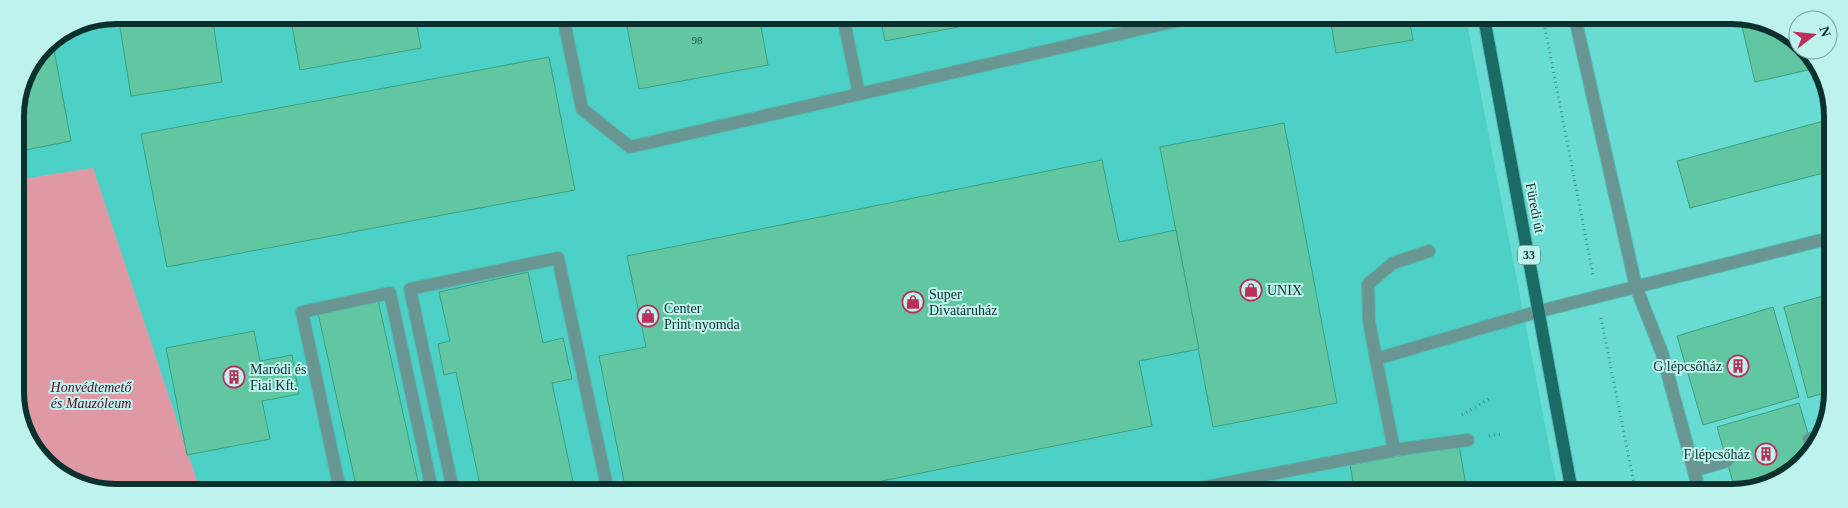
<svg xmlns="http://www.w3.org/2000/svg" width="1848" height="508" viewBox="0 0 1848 508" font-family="'Times New Roman',serif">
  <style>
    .built { fill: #4dd0c6 }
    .green { fill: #de99a5 }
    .building { fill: #61c7a3; stroke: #3b9f7f }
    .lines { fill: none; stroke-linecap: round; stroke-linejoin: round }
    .service-casing { stroke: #55b9b1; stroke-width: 14 }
    .primary-casing { stroke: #55b9b1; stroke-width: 14 }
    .path { stroke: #40918b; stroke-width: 3; stroke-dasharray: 1 4; stroke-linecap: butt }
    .service { stroke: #699692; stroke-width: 12 }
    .primary { stroke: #1a6a65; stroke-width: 12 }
    .labels { text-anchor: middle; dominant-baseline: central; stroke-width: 4; stroke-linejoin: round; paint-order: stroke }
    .number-label { font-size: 11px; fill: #20564b }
    .shield { fill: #bef2ec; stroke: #416b67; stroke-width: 1 }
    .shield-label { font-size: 12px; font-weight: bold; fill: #0b312e }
    .street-label { font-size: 14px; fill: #0b312e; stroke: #bef2ec }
    .poi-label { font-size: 14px; fill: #0b312e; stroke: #bef2ec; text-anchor: start }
    .park-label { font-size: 14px; font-style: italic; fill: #570622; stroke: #bef2ec }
    .rim { fill: none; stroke: #0b312e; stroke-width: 6 }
  </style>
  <rect width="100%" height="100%" fill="#68dbd2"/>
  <path class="built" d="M116,15l1350,3 92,474 -1358,-2 -107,-322 -77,12 -1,-70 8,-33 22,-33 33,-21z"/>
  <path class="green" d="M93,168l107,322h-110l-50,-31 -23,-47 -1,-232z"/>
  <g class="building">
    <path d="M118,15h94l10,67 -91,14z"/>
    <path d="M290,15l125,1 6,32 -121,22z"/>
    <path d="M625,16h134l9,49 -129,24z"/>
    <path d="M880,17h130l-125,24z"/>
    <path d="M1330,17l79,1 4,22 -77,13z"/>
    <path d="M1740,18h18l40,25v7h10l9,18 -62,14z"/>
    <path d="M52,39l19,102 -56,11v-42l8,-33 22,-33z"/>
    <path d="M549,57l26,133 -408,77 -26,-133z"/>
    <path d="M1831,119v52l-141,37 -13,-47z"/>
    <path d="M1284,123l53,280 -124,24 -53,-280z"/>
    <path d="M1102,160l17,82 57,-12 23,119 -60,12 13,65 -319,65h-207l-27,-135 47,-9 -19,-91z"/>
    <path d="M528,272l15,71 20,-5 9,41 -20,4 23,108 -94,-1 -25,-118 -12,3 -6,-31 12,-3 -11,-49z"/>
    <path d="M1830,294v97l-22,7 -24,-91z"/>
    <path d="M378,300l42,190h-63l-39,-177z"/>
    <path d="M1773,307l26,90 -96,28 -26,-89z"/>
    <path d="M254,331l6,30 32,-6 7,39 -37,7 8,38 -83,16 -21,-107z"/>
    <path d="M1799,403l13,44 -14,21 -62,25 -19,-66z"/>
    <path d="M1459,445l8,47h-112l-5,-27z"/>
  </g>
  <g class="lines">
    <g class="service-casing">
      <g id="service">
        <path d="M563,16l19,93 48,38 563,-130"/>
        <path d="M843,16l16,78"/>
        <path d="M1575,18l61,269 26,66 38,140"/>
        <path d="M1376,359l-7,-38 -1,-37 25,-21 36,-12"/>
        <path d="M1809,439l9,-2"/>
        <path d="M1394,450l74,-10"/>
        <path d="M1695,470l32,-9"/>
        <path d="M340,490l-38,-178 88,-19 42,197"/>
        <path d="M453,490l-43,-201 148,-31 50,233"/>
        <path d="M1180,492l214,-42 -18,-91 164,-48 290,-73"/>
      </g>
    </g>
    <g class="primary-casing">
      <path id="primary" d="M1484,18l88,474"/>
    </g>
    <g class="path">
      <path d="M1543,18l50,257"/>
      <path d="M1601,318l35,175"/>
      <path d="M1462,415l30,-18"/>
      <path d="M1489,436l12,-2"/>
    </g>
    <use href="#service" class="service"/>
    <use href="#primary" class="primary"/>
  </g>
  <defs>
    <g id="shop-ring" transform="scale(1.125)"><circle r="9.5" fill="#bef2ec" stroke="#bd2e59" stroke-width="1.5"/><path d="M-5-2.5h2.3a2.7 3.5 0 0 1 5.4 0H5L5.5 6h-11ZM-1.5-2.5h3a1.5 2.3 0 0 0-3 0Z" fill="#bd2e59"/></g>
    <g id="building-ring" transform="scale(1.125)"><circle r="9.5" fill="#bef2ec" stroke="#bd2e59" stroke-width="1.5"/><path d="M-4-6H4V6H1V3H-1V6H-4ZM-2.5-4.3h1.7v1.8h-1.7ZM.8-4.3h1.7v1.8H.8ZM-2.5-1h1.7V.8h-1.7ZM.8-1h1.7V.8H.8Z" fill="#bd2e59"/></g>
  </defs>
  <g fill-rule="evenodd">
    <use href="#shop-ring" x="1251" y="290"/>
    <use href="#shop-ring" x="913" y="302"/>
    <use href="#shop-ring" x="648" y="316"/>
    <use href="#building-ring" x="1738" y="366"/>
    <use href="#building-ring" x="234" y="377"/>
    <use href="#building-ring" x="1766" y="454"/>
  </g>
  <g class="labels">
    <g class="number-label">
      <text x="697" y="40">98</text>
    </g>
    <rect class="shield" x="1518" y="245.5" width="22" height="19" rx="4"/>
    <g class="shield-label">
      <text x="1529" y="255">33</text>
    </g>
    <g class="street-label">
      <text transform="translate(1535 208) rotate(79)">Füredi út</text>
    </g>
    <g class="poi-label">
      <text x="1267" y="290">UNIX</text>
      <text x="929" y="294">Super<tspan x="929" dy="16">Divatáruház</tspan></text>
      <text x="664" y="308">Center<tspan x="664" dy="16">Print nyomda</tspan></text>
      <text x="1722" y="366" text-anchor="end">G lépcsőház</text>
      <text x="250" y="369">Maródi és<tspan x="250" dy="16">Fiai Kft.</tspan></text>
      <text x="1750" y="454" text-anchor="end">F lépcsőház</text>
    </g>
    <g class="park-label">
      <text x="91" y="387">Honvédtemető<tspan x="91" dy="16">és Mauzóleum</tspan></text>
    </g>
  </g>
  <path d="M0 0H1848V508H0ZM116 24H1732A92 92 0 0 1 1824 116V392A92 92 0 0 1 1732 484H116A92 92 0 0 1 24 392V116A92 92 0 0 1 116 24Z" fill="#bef2ec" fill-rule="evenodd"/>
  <path class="rim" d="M116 24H1732A92 92 0 0 1 1824 116V392A92 92 0 0 1 1732 484H116A92 92 0 0 1 24 392V116A92 92 0 0 1 116 24Z"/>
  <g transform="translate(1813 35) rotate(74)"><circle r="24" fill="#bef2ec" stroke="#76a5a0"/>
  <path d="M0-4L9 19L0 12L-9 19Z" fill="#bd2e59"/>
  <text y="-8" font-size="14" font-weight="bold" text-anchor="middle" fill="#0b312e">N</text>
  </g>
</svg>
